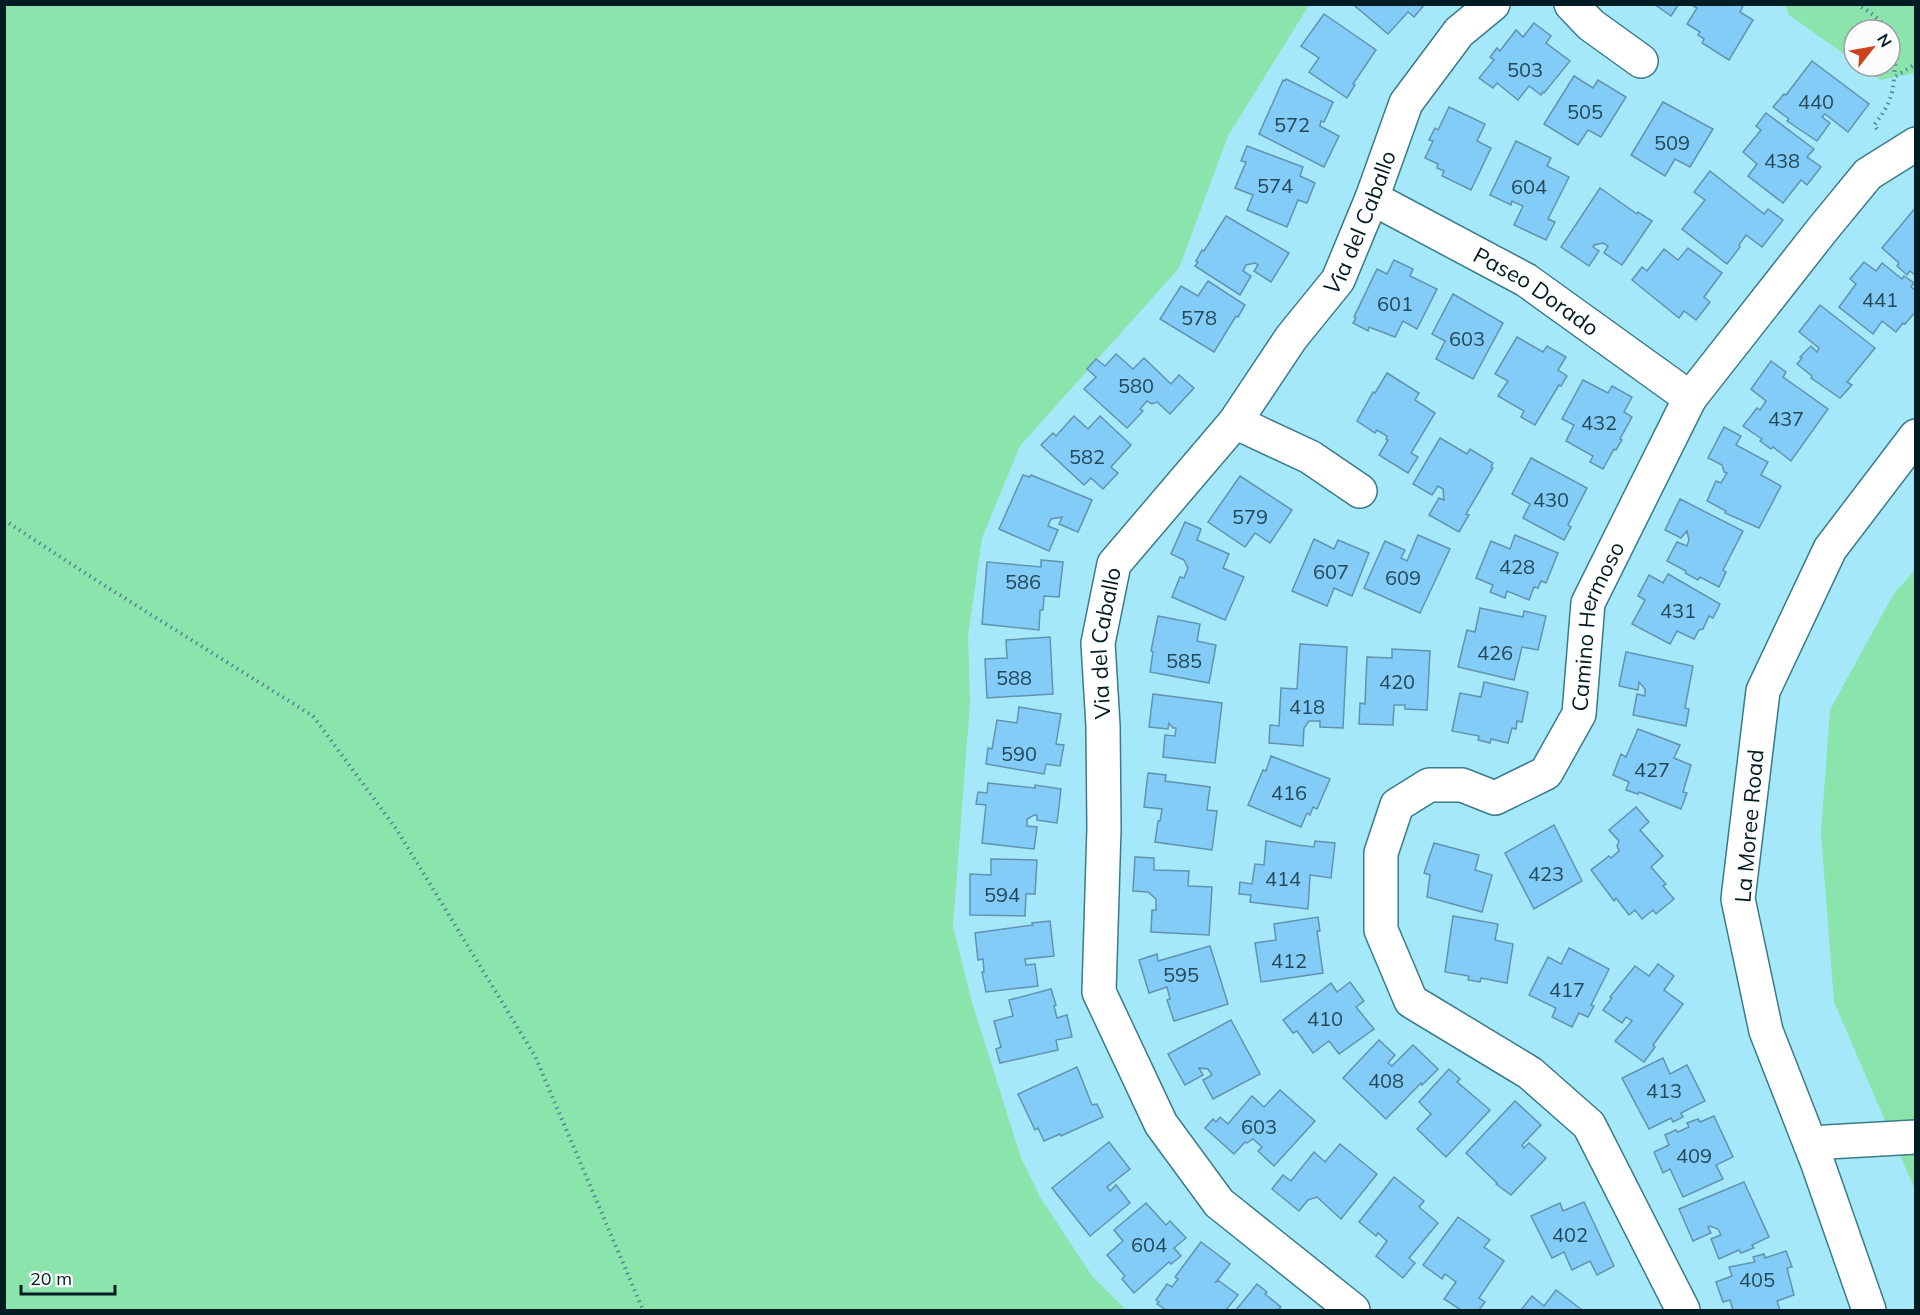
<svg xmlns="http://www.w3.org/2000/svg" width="1920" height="1315" viewBox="0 0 1920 1315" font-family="Mulish,sans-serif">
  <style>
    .green { fill: #8be4ac }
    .building { fill: #83ccf7; stroke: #6093b0; stroke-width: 1.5 }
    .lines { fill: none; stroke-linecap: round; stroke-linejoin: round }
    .minor-casing { stroke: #3a7b8b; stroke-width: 36 }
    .path { stroke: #558591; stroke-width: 4; stroke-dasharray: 1.5 4.5; stroke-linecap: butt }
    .minor { stroke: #fff; stroke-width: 33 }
    .labels { text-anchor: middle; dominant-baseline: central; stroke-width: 4.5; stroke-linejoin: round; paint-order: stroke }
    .number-label { font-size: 20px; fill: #224857 }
    .street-label { font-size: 22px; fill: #011c22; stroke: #fcfcfc }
  </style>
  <rect width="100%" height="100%" fill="#a5e8f9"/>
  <g class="green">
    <path d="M5,5h1304l-81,131 -49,132 -159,178 -38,92 -14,98 2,67 -17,223 19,76 49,156 19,39 52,79 34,34h-1121z"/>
    <path d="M1785,5h130v68l-35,7 -19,-14h29v-36h-36v31l-65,-46z"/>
    <path d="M1915,570v620l-81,-188 -13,-169 9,-123 63,-115z"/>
  </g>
  <g class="building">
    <path d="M1356,4h69l-11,13 -6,-5 -20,22 -33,-28z"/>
    <path d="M1654,4h25l-8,12z"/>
    <path d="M1694,4h50l-4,8 13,8 -24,40 -27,-17 2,-4 -6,-4 2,-3 -13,-8 10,-16 -4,-2z"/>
    <path d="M1324,14l52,36 -23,34 2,1 -8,13 -38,-26 10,-14 -18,-12z"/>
    <path d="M1534,23l17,13 -5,7 24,18 -26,32 -1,-1 -2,3 -12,-9 -11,14 -21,-17 -4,5 -14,-10 15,-18 -4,-3 7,-9 3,3 16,-21 7,7z"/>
    <path d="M1812,61l57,43 -21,28 -23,-18 -3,3 8,6 -13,18 -30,-20 2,-2 -16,-12 11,-13 2,1z"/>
    <path d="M1574,76l19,12 5,-8 28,17 -25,40 -13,-7 -10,15 -34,-21z"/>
    <path d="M1286,79l47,23 -9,20 -3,-1 -1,5 19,10 -15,31 -65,-33 24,-54 2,1z"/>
    <path d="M1663,102l50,27 -23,38 -15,-8 -10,17 -34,-21z"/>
    <path d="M1449,107l36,17 -8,17 14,7 -20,42 -29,-14 2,-5 -7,-3 1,-4 -13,-6 8,-17 -4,-1 6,-12 3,2z"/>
    <path d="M1766,113l48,36 -7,8 14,10 -14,18 -6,-5 -18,23 -35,-27 9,-12 -14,-12 18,-22 -5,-4z"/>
    <path d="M1516,141l35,17 -4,8 22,11 -21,42 7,3 -9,18 -32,-15 9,-19 -11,-5 -1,4 -21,-10z"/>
    <path d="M1247,146l56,21 -3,9 15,7 -8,20 -9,-3 -11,27 -40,-17 6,-15 -18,-7 11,-26 -5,-1z"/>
    <path d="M1710,171l54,43 4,-5 15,11 -21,27 -16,-12 -7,10 1,2 -13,17 -45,-35 23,-29 -11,-8z"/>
    <path d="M1600,188l37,26 1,-2 14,9 -30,44 -18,-12 4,-7 -5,-3 -9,2 -1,2 6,4 -10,15 -28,-19z"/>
    <path d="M1916,207v69l-6,-5 -3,4 -10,-9 2,-3 -17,-15z"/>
    <path d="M1226,216l63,37 -18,29 -17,-11 4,-6 -3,-2 -9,2 -3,6 8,5 -11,19 -45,-29 3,-4 -2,-1 6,-11 2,1z"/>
    <path d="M1688,248l34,25 -18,24 6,5 -14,18 -12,-9 -5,7 -47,-38 10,-13 5,4 17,-22 14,11z"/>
    <path d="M1394,260l19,9 -3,7 27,13 -20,40 -14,-8 -8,16 -26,-10 -1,4 -15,-8 3,-5 -2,-1 23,-48 10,5z"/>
    <path d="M1864,262l12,9 6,-8 20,16 2,-3 10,7 -3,4 5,4v20l-11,13 -2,-1 -7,9 -14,-11 -9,13 -34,-27 17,-23 -6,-5z"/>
    <path d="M1208,281l37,24 -7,12 -2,-1 -22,36 -54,-33 21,-33 17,10z"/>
    <path d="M1453,294l50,29 -30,56 -37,-20 9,-18 -13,-7z"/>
    <path d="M1820,305l55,43 -28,34 5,3 -12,13 -29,-20 1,-2 -15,-12 5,-6 -2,-1 11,-11 6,6 2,-4 -20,-16z"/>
    <path d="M1517,337l26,15 4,-6 19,11 -8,13 9,6 -6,10 -2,-1 -24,40 -14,-8 3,-6 -26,-15 10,-15 -13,-7z"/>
    <path d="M1116,354l17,15 11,-11 27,26 8,-9 15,13 -24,26 -13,-12 -5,2 -5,-3 -7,8 3,2 -16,17 -43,-39 12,-12 -9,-8 9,-10 9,7z"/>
    <path d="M1771,361l15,11 -3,5 45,32 -37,52 -18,-14 -2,2 -11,-8 2,-2 -19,-13 14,-18 3,2 6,-9 -15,-12z"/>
    <path d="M1387,373l32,20 -4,7 20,13 -24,40 7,4 -10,16 -29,-18 9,-15 -2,-1 1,-3 -10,-6 -2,3 -18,-12 16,-29 2,1z"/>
    <path d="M1583,380l25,13 4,-7 20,11 -8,15 8,5 -12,22 2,1 -6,10 -2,-1 -11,20 -13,-7 3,-6 -27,-15 8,-16 -12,-6z"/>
    <path d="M1074,416l14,13 12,-13 31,29 -20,22 7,6 -15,16 -12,-11 -7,7 -43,-40 12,-12 3,3z"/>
    <path d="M1724,427l17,9 -5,9 32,17 -7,13 20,11 -22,42 -34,-15 1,-2 -19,-10 9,-20 5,2 6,-10 -3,-1 -2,-7 -14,-7z"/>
    <path d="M1440,438l27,16 3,-5 23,14 -2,4 2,1 -27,46 3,1 -10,17 -30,-17 10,-17 5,2 -1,-11 -5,-3 -6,9 -19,-11z"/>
    <path d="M1531,458l56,30 -19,37 3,2 -7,13 -41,-22 7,-14 -18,-10z"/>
    <path d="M1023,475l7,2 1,-2 61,25 -14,32 -19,-8 3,-7 -11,2 -3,7 10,4 -9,21 -50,-22z"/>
    <path d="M1240,476l52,34 -22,33 -15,-10 -10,14 -37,-25z"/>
    <path d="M1680,499l63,32 -20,39 3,2 -7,15 -19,-10 -2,3 -13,-7 1,-2 -19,-10 10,-19 10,4 2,-6 -2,-9 -6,7 -16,-8z"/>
    <path d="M1185,522l16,7 -4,11 32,14 -6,14 21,9 -19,43 -53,-23 8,-20 4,1 4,-10 -4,-8 -13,-6z"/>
    <path d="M1418,535l32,14 -30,64 -56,-25 21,-47 20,9 -4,8 6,3z"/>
    <path d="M1515,535l43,18 -12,30 -5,-2 -3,7 -4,-1 -5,13 -22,-9 -2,7 -15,-6 3,-7 -17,-7 15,-37 19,8z"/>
    <path d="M1314,539l20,10 4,-9 31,13 -17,43 -18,-8 -7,18 -35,-15z"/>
    <path d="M1041,560l22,2 -4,35 -15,-1 -1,14h-3l-1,20 -57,-6 5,-62 54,5z"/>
    <path d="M1668,574l52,30 -7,14 -4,-2 -6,13 -4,1 -5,9 -17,-8 -7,13 -38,-20 13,-24 -7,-4 11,-21 14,8z"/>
    <path d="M1480,608l43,9 1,-6 22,5 -8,34 -16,-3 -8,33 -56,-13 9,-37 8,2z"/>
    <path d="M1158,616l42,8 -3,17 19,4 -7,38 -59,-11 3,-20 -2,-1z"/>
    <path d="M1050,637l3,57 -66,4 -2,-39 22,-1 -1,-18z"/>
    <path d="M1300,644l47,3 -4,81 -23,-1v-6h-11l-5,7 -1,18 -34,-3 1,-18 9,1 2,-38 16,1z"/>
    <path d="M1392,649l38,2 -3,59 -22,-1v-4h-11l-1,20 -34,-1 1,-21 5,1 2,-47 25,1z"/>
    <path d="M1626,652l67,14 -8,42 4,1 -3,17 -53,-11 4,-21 8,2v-7l-6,-7 -1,8 -19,-4z"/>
    <path d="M1484,682l44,10 -6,30 -5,-1 -1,8 -4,-1 -4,15 -17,-4 -1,4 -12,-3 1,-4 -27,-5 8,-38 21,4z"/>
    <path d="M1153,694l69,9 -7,60 -52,-6 2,-22 10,1 1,-8h-3l-4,-5 -1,6 -19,-2z"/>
    <path d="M1019,707l42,7 -5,30 8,1 -4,21 -14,-2 -2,10 -58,-10 2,-16 4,1 5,-29 20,3z"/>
    <path d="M1638,729l42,16 -6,13 17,7 -8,27 4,1 -6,16 -42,-17 -1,2 -12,-4 3,-8 -16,-7 8,-21 5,3z"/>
    <path d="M1271,756l59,23 -13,30 -4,-2 -3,8 -3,-2 -6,14 -53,-22 15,-35 3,1z"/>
    <path d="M1148,773l18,2 -1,6 45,6 -3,23 10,1 -5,39 -57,-8 3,-21h2l2,-12 -18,-2z"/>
    <path d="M988,783l47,5v-3l26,4 -4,34 -20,-3v-5h-3l-7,4v7l10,1 -3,22 -52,-6 4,-38 -10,-1 2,-12 9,1z"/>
    <path d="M1636,807l13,15 -9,8 23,26 -12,11 15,17 -3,2 11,13 -18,15 -3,-4 -11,9 -7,-9 -6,5 -13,-17 -2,3 -23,-31 18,-14 2,2 8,-7 -2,-5 2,-5 -10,-11z"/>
    <path d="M1554,825l28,56 -48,28 -29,-56z"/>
    <path d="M1266,841l48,6 1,-6 20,2 -4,35 -21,-3 -2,34 -58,-7 1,-7 -12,-1 1,-12 12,2 3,-20 9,1z"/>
    <path d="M1434,843l45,12 -4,15 17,5 -10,37 -55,-15 3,-22 -6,-2z"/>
    <path d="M1135,857l19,1v12l35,1 -1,15 24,1 -3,48 -58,-3 1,-22h4v-11l-8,-7 -15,-1z"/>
    <path d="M991,859l46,1 -2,34h-9l-1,22 -55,-1v-41l21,1z"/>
    <path d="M1453,916l45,8 -3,16 18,4 -6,39 -26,-5 -1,4 -12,-2 1,-4 -24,-4z"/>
    <path d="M1318,917l2,14h-3l6,42 -62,9 -6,-39 21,-3 -2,-16z"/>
    <path d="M1050,921l4,35 -29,3 1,6 9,-1 3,22 -52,6 -4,-20h2l-1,-13 -5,1 -3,-27 58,-8 -1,-2z"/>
    <path d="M1210,946l18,58 -54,17 -7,-21 3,-1 -3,-12 -18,6 -10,-33 18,-6 1,7z"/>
    <path d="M1569,948l40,21 -18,36 3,1 -6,11 -9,-4 -7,14 -20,-10 4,-9 -27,-13 19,-38 13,7z"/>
    <path d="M1658,964l16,12 -10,14 19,14 -30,41 2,2 -11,15 -29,-21 17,-20 -6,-4 -4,6 -19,-13 9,-12 -2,-1 25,-31 14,10z"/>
    <path d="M1350,982l14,19 -8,6 18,22 -35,25 -10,-13 -16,12 -16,-22 -4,2 -10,-13 48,-37 6,9z"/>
    <path d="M1051,989l5,16 -2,1 3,12 10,-3 5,22 -16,3 2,10 -58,13 -4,-14 5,-2 -7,-26 19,-5 -4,-16z"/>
    <path d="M1231,1020l29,54 -47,25 -10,-19 9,-5 -4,-6 -9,-1 4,7 -18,10 -17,-31z"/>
    <path d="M1379,1040l16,15 -7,8 4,3 21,-21 25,24 -16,16 -1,-2 -35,36 -43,-41z"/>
    <path d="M1663,1058l7,16 17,-9 18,36 -24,12 2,4 -10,5 -2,-4 -22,11 -27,-51z"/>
    <path d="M1077,1067l15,38 5,-1 6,13 -42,19 -1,-2 -16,7 -6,-13 -3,2 -17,-36z"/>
    <path d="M1449,1069l11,10 -3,3 33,28 -44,47 -29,-28 14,-15 -12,-12z"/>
    <path d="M1280,1090l35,31 -41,45 -16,-15 4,-4 -9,-8 -6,4 -2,-1 -11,12 -29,-26 8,-9 3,3 4,-5 8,7 24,-28 12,11z"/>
    <path d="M1515,1101l26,24 -19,20 2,3 5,-5 17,15 -35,37 -15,-11 1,-1 -31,-30z"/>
    <path d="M1714,1116l19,41 -17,8 7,14 -40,18 -13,-28 -7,4 -9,-21 15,-7 -4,-10 11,-5 2,2 11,-5 -2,-4 11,-4 2,3z"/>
    <path d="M1109,1142l21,27 -23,18 3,4 6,-6 14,18 -40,33 -38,-48z"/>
    <path d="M1340,1144l37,30 -36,45 -24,-22 -9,3 -9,11 -27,-22 11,-14 8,6 23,-29 11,10z"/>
    <path d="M1394,1177l30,24 -5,6 19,16 -29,35 6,5 -12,15 -27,-22 11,-15 -9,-8 -2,3 -17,-14z"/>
    <path d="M1744,1182l25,55 -17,8 2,3 -13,5 -2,-3 -20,9 -8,-20 10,-4 -3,-6 -8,-3 -2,1 3,6 -18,8 -14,-32z"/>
    <path d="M1584,1202l30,64 -17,9 -7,-14 -18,9 -8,-18 -12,6 -21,-42 29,-13 3,8z"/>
    <path d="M1146,1203l20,22 4,-4 16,17 -12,10 7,8 -10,8 -2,-2 -35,31 -12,-14 3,-3 -18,-21 16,-14 -9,-11z"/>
    <path d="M1458,1217l32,23 -6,7 20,14 -25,37 6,4 -6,8h-18l-17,-11 12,-17 -11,-8 -3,5 -19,-14z"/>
    <path d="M1201,1242l29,22 -14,18 3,-1 19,14 -12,15h-60l-9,-6 2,-2 -3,-2 11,-16 5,3 6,-8 -3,-2z"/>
    <path d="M1786,1251l6,16 -5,1 7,27 -17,6 3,9h-47l-3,-10 -7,2 -7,-20 16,-6 -3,-9 26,-5 -2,-5 11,-3 1,4z"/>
    <path d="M1257,1284l10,8 -2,2 16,13 -3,3h-42z"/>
    <path d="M1556,1290l26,20h-61l11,-14 12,10z"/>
  </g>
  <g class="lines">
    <g class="minor-casing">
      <g id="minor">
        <path d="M1571,4l20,21 50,36"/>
        <path id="s1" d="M1372,198l154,82 164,118"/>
        <path d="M1235,422l75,35 50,34"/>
        <path d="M1810,1143l106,-6"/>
        <path id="s2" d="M1353,1310l-134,-107 -58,-79 -62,-132 5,-164 -1,-102 -5,-83 16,-79 121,-142 56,-84 47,-58 34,-82 34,-95 53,-71 34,-28"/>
        <path id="s3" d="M1683,1310l-94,-185 -59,-52 -119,-72 -30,-71v-77l16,-48 32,-20h33l33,13 51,-25 33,-59 9,-111 102,-205 132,-168 46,-56 48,-30"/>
        <path d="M1869,1310l-51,-146 -52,-133 -28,-132 25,-208 67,-142 86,-113"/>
      </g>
    </g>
    <g class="path">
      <path d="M1856,4c13,7 22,13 31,26"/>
      <path d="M1890,36l7,15 -3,25"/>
      <path d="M1877,129l-3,-4c13,-16 19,-28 20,-48l22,-13"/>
      <path d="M4,520l98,64 211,132 84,114 138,226 108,254"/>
    </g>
    <use href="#minor" class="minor"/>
  </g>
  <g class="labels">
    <g class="number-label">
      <text x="1525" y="69">503</text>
      <text x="1816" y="101">440</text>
      <text x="1585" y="111">505</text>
      <text x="1292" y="124">572</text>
      <text x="1672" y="142">509</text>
      <text x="1782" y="160">438</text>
      <text x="1275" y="185">574</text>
      <text x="1529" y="186">604</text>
      <text x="1880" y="299">441</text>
      <text x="1395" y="303">601</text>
      <text x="1199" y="317">578</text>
      <text x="1467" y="338">603</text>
      <text x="1136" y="385">580</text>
      <text x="1786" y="418">437</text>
      <text x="1599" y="422">432</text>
      <text x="1087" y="456">582</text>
      <text x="1551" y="499">430</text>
      <text x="1250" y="516">579</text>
      <text x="1517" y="566">428</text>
      <text x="1331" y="571">607</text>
      <text x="1403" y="577">609</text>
      <text x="1023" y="581">586</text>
      <text x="1678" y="610">431</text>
      <text x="1495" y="652">426</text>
      <text x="1184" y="660">585</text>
      <text x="1014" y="677">588</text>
      <text x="1397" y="681">420</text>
      <text x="1307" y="706">418</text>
      <text x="1019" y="753">590</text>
      <text x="1652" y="769">427</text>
      <text x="1289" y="792">416</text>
      <text x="1546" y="873">423</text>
      <text x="1283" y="878">414</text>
      <text x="1002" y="894">594</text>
      <text x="1289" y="960">412</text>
      <text x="1181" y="974">595</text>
      <text x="1567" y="989">417</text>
      <text x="1325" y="1018">410</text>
      <text x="1386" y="1080">408</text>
      <text x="1664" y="1090">413</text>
      <text x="1259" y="1126">603</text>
      <text x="1694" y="1155">409</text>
      <text x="1570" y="1234">402</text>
      <text x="1149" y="1244">604</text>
      <text x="1757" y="1279">405</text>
    </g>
    <g class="street-label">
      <text stroke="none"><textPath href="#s2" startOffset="1269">Via del Caballo</textPath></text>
      <text stroke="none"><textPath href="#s1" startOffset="189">Paseo Dorado</textPath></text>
      <text stroke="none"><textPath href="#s3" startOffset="951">Camino Hermoso</textPath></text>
      <text stroke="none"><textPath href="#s2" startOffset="765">Via del Caballo</textPath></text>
      <text transform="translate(1749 826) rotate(-85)">La Moree Road</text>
    </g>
  </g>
  <rect width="1920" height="1315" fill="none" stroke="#011c22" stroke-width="12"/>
  <g transform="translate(1872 48) rotate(59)"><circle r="28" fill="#fcfcfc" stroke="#98a2a5" stroke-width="1.5"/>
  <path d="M0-4.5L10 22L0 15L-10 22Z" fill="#cc431f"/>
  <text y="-9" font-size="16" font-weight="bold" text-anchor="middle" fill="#011c22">N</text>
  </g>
  <path d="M21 1285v9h94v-9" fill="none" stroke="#011c22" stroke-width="3"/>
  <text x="30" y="1285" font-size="18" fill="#011c22" stroke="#fcfcfc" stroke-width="4.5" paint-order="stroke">20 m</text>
</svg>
